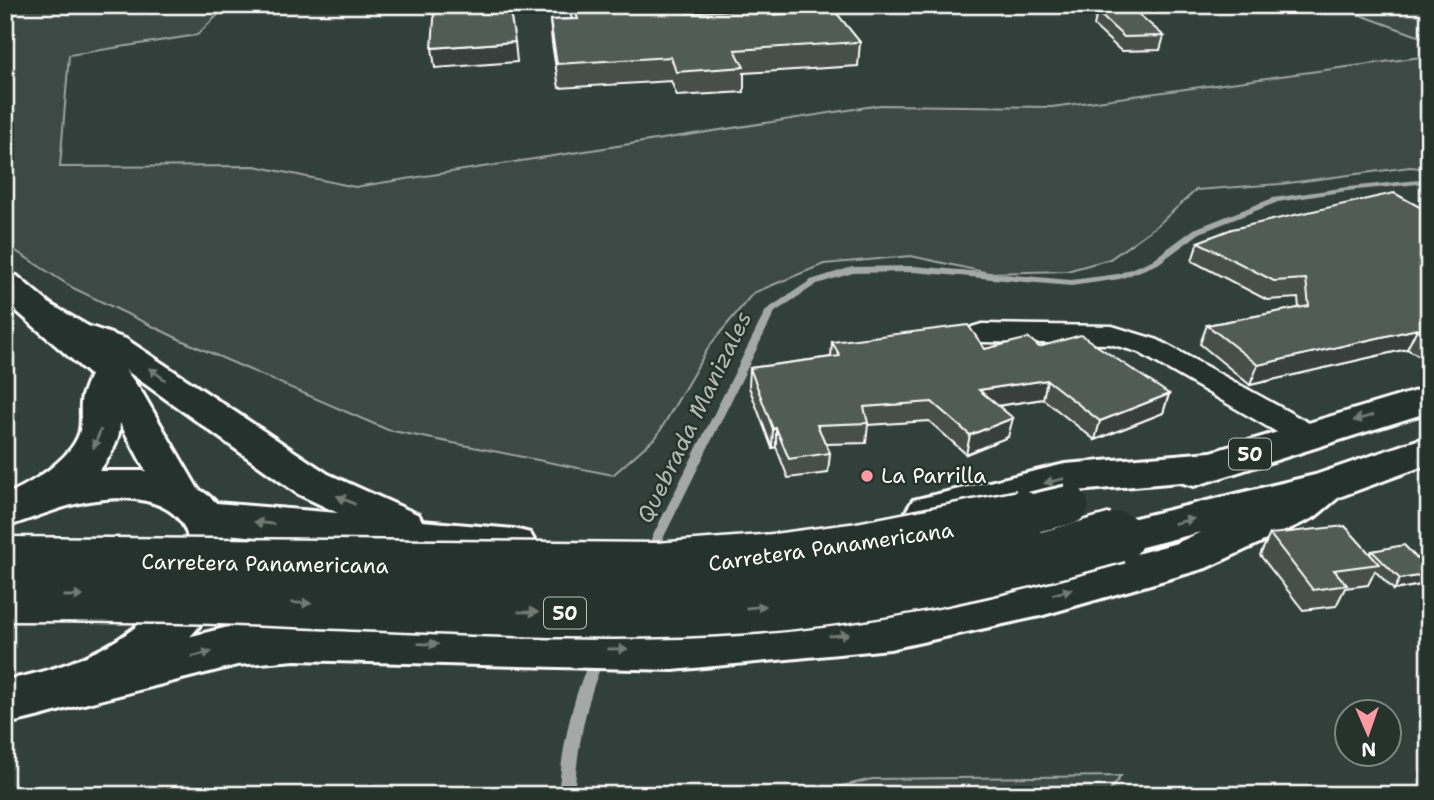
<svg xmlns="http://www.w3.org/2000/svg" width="1434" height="800" viewBox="0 0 1434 800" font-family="'Shantell Sans',sans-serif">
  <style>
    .built { fill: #333f3a; fill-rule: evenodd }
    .green { fill: #3e4944; stroke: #9ea4a2; stroke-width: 2 }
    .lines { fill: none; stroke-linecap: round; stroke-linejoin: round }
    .stream { fill: #a4a9a7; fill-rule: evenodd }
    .street-casing { stroke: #fff; stroke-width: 5 }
    .secondary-casing { stroke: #fff; stroke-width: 6 }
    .highway-casing { stroke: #fff; stroke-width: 6 }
    .street { fill: #26332d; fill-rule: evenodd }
    .secondary { fill: #26332d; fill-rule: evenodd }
    .highway { fill: #26332d; fill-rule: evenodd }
    .highway-bridge-far1-casing { stroke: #fff; stroke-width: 44; stroke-linecap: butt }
    .highway-bridge-casing { stroke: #fff; stroke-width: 55; stroke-linecap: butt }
    .highway-bridge-far1 { stroke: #26332d; stroke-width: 38 }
    .highway-bridge { stroke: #26332d; stroke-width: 50 }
    .wall { fill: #464f4b; stroke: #fff; stroke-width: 2 }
    .shaded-wall { fill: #39403d; stroke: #fff; stroke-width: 2 }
    .building { fill: #515c57; stroke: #fff; stroke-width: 2 }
    .oneway { fill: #727a76 }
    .poi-dot { fill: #ff9aa2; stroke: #26332d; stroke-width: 2.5 }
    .labels { text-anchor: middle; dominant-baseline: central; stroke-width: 5; stroke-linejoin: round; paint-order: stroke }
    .shield { fill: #26332d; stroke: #bec2c0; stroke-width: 2 }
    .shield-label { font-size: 19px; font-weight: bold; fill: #fff }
    .poi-label { font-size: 21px; fill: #fff; stroke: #26332d; text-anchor: start }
    .street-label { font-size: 21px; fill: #fff; stroke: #26332d }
    .water-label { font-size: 23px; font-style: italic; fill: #b3b8b6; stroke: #26332d }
  </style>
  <rect width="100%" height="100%" fill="#26332d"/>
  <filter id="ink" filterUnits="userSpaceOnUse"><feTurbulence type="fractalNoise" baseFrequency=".0143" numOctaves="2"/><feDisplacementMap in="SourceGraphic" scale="14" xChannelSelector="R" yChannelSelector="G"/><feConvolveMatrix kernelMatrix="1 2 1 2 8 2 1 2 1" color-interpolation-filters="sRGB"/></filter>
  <g filter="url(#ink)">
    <path class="built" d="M5,5h1396l28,8v782h-1424zM1346,712h42v42h-42z"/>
    <g class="green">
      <path d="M5,5h223l-31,30 -128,20 -9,112 195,-1 100,21 525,-82 172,2 377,-51v113l-19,-2 -129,17 -85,6 -37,34 -49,35 -43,12 -78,2 -78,-17 -87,8 -71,29 -43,52 -53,91 -44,39 -225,-45 -207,-90 -108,-52 -68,-44z"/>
      <path d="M1333,5h96v35z"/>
      <path d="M1121,776l-14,19h-304l69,-16z"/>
    </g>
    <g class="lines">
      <g class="stream">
        <path d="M1429,179v4l-82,8 -69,11 -78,31 -42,31 -38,15 -49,7 -157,-14 -61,1 -36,11 -42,28 -120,243 -2,3 -4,2 -4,-2 -2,-3 123,-245 45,-30 41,-13 62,-1 157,14 47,-6 34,-14 42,-31 79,-31 74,-11z"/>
        <path d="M598,651l5,2 2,4c-20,44 -27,90 -31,138h-16c5,-50 13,-97 35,-142z"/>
      </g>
      <g class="street-casing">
        <path id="street" d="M982,324l130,2 46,14 160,88 4,7 -4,7 -12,4 -12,-4 -156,-90 -28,-8 -128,-2 -10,-3 -4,-6 4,-6z"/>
      </g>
      <g class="secondary-casing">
        <path id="secondary" d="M5,273l12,3 105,89 21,29 55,95c24,12 39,40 35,66 -19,103 -136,152 -228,169v-44c52,-9 104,-28 144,-64 70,-64 44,-129 -53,-116 -32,4 -60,18 -91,27v-32c23,-9 65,-35 74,-61 4,-12 0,-26 3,-38 2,-7 5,-14 8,-21l-85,-74zM120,423l26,48h-47c11,-14 21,-30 21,-48z"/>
      </g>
      <g class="highway-casing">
        <g id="highway">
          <path d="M38,301l12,3 38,22 38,13 202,135 91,41 3,6 92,8 16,4 7,12 -7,12 -16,4 -310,-29 -16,-4 -6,-11 6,-11 16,-4 134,11 -40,-19 -171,-123c-9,-6 -19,-13 -29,-17 -26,-11 -60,-18 -77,-43l5,-7z"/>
          <path d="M1429,387v25l-235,74 -14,-4 -115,10 -137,34 -15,-4 -7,-11 7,-11 152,-36 146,-12z"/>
          <path d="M1429,436v28l-90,33 -24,20 -109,51 -166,48 -150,33 -217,21 -378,-10 -58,5 -173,44 -18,-6 -8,-15 8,-15 18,-6 173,-42 58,-5 378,10 217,-19 150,-31 137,-37 24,-11 -83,21 -16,-5 -6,-11 6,-11 213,-51z"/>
        </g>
      </g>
      <use href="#street" class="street"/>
      <use href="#secondary" class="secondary"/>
      <use href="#highway" class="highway"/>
      <g class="highway-bridge-far1-casing">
        <path id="highway-bridge-far1" d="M1013,518l56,-13"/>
      </g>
      <g class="highway-bridge-casing">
        <g id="highway-bridge">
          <path d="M5,562l653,6 117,-9 84,-11 162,-32"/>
          <path d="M5,596c105,0 210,2 315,7 143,6 286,15 428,5 126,-9 249,-37 370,-71"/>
        </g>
      </g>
      <use href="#highway-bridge-far1" class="highway-bridge-far1"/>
      <use href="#highway-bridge" class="highway-bridge"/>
    </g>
    <g class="wall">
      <path d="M567,5h116l4,8 82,2 91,27 -2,24 -114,7v19l-67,4 -6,-15 -112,7 -7,-45 -2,-23 22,-1z"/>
      <path d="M1097,12l67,24 -4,14 -39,1 -27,-25z"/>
      <path d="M1429,212v149l-22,-12 -157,36 -50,-41 7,-19 92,-17 -1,-10 -31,2 -75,-39 6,-19z"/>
      <path d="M832,342l153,7 54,-2 130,47 -6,19 -68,27 -52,-41 -45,7 10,31 -42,17 -37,-33 -61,4 -2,18 -40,1 4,9 -2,20 -40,5 -12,-31 -4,1 -23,-61 1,-19 81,-11z"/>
      <path d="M1270,534l100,20 2,-3 57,20v7l-4,6 -31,6 -19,-19 -7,14 -23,3 -9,18 -33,4 -43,-55z"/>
    </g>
    <g class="shaded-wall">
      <path d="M515,42l2,20 -82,6 -3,-20z"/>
      <path d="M1417,329l-10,20 -157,36 8,-20z"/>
      <path d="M1047,380l-4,19 -67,10 3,-19z"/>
      <path d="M1169,394l-6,19 -68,27 5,-19z"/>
      <path d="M1013,418l-5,19 -42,17 4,-19z"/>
      <path d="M776,428v19l-4,1 1,-19z"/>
      <path d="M1429,574v4l-4,6 -31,6 6,-11z"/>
    </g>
    <g class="building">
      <path d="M435,5h74l6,37 -83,6z"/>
      <path d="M573,5h110l4,8 78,-5 4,7 66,-4 25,31 -125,8 9,17 -68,5 -5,-15 -114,7 -7,-44 28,-1z"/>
      <path d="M1135,11l29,25 -40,1 -27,-25z"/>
      <path d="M1394,193l35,19v124l-12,-7 -159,36 -51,-40 102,-19 -3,-27 -32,2 -76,-39 34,-13z"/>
      <path d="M968,325l17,24 44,-11 10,9 42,-12 88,59 -69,27 -53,-41 -68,10 34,28 -43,17 -38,-33 -68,5 4,16 -51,2 13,28 -41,6 -13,-31 -3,1 -23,-61 90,-12 -8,-14z"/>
      <path d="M1345,526l34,38 -45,6 13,15 -34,5 -43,-56z"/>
      <path d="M1404,545l25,26v3l-29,5 -28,-28z"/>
    </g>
    <defs><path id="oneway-solid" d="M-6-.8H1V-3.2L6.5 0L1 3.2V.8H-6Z" transform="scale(1.75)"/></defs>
    <g class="oneway">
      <use href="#oneway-solid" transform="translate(157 374) rotate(-144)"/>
      <use href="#oneway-solid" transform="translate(1363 418) rotate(164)"/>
      <use href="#oneway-solid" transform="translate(97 439) rotate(111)"/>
      <use href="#oneway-solid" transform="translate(1054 481) rotate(167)"/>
      <use href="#oneway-solid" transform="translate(346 500) rotate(-155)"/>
      <use href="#oneway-solid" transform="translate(1184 521) rotate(-14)"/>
      <use href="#oneway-solid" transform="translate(264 523) rotate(-174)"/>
      <use href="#oneway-solid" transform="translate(1062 592) rotate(-15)"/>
      <use href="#oneway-solid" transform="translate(73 596)"/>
      <use href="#oneway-solid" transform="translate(301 603) rotate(2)"/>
      <use href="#oneway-solid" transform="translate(756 607) rotate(-6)"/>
      <use href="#oneway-solid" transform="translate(528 612) rotate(1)"/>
      <use href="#oneway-solid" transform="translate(839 635) rotate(-6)"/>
      <use href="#oneway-solid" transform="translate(428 644) rotate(2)"/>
      <use href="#oneway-solid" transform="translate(617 649) rotate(1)"/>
      <use href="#oneway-solid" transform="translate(202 654) rotate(-14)"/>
    </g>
  </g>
  <circle class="poi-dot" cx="867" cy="476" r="7"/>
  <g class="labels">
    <g class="shield">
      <rect x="1229" y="438.5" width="42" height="31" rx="5"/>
      <rect x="544" y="597.5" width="42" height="31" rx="5"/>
    </g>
    <g class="shield-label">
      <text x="1250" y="454">50</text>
      <text x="565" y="613">50</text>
    </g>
    <g class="poi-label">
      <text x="881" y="476">La Parrilla</text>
    </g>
    <g class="street-label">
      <text transform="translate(831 547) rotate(-8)">Carretera Panamericana</text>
      <text transform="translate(265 564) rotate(1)">Carretera Panamericana</text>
    </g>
    <g class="water-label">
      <text transform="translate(694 417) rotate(-64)">Quebrada Manizales</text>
    </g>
  </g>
  <rect width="1434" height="800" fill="none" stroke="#26332d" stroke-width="28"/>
  <rect x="14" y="14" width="1406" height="772" fill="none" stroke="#fff" stroke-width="2.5" filter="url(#ink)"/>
  <g transform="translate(1368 733) rotate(178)"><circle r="33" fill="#26332d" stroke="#7d8581" stroke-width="2"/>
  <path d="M0-5L12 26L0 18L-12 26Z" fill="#ff9aa2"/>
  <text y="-10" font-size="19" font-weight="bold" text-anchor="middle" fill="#ffffff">N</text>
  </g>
</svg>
